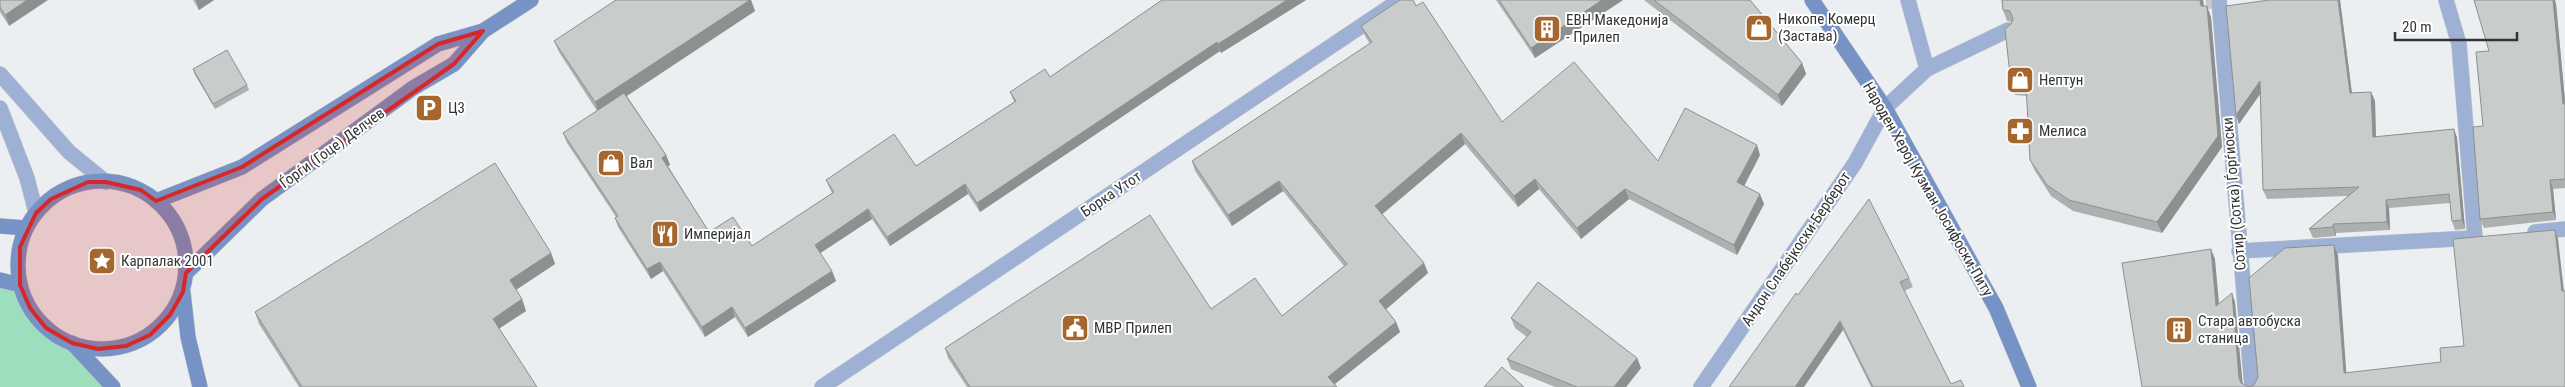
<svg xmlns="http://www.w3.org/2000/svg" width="2565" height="387" viewBox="0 0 2565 387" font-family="'Roboto Condensed',sans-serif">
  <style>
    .green { fill: #9ddfbd }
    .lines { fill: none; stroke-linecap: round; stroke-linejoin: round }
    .street-tunnel { stroke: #c6cacb; stroke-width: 15; stroke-dasharray: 15 8; stroke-linecap: butt }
    .street-casing { stroke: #c6cacb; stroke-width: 16 }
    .secondary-casing { stroke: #c6cacb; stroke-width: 16 }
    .street { stroke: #9eb1d4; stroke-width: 15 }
    .secondary { stroke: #7792c5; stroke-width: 15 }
    .wall { fill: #acb0af }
    .shaded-wall { fill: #8c908f }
    .building { fill: #c8cdcc; stroke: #8c908f }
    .marked { fill: #d62828; fill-opacity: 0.2; stroke: #d62828; stroke-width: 4; stroke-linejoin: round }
    .labels { text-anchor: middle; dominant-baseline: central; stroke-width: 4; stroke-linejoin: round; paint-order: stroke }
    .poi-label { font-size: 15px; fill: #333435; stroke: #fff; text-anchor: start }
    .street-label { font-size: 15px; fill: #333435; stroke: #fff }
  </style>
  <rect width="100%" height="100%" fill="#ebeff1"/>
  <path class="green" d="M0,280l20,5 10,23 16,20 26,15 41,44h-113z"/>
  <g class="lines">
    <path class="street-tunnel" d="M2183,5l35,-5"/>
    <g class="street-casing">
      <g id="street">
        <path d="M1908,0l19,69"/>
        <path d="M2219,0l33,387"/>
        <path d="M2446,0l13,44 16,194"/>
        <path d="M0,74l69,78 37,30"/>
        <path d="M0,108l27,70 9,35"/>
        <path d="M2535,232l30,-3"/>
        <path d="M2239,251l233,-13"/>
        <path d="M822,387l578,-387"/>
        <path d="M1701,387l154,-224 30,-55 42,-39 81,-39"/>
      </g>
    </g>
    <g class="secondary-casing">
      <g id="secondary">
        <path d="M1812,0l73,108 111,200 33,79"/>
        <circle cx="102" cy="265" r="84"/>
        <path d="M156,201l86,-34 196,-123 45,-13"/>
        <path d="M0,226l26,2"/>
        <path d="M186,273l76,-74 151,-111 41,-24 29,-33 48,-31"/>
        <path d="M0,280l20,5"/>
        <path d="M183,292l5,45 12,50"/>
        <path d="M72,343l41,44"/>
      </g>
    </g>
    <use href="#street" class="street"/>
    <use href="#secondary" class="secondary"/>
  </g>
  <g class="wall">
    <path d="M0,0l9,26 -9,-14z"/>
    <path d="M193,0h21l-15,10z"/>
    <path d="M616,0h135l4,11 -128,85 39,59 4,10 -2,1 41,66 43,14 80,-53 -2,-4 -4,-9 90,-14 98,-64 -4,-10 40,-15 112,-77h144l-85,53 -1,-2 -240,161 -12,-18 -78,52 -18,-27 -52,34 12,18 4,10 -88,56 -13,-20 -30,20 -42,-66 -12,8 -33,-52 -3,-9 1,-1 -49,-74 -4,-10 34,-22 -38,-59 -5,-11z"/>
    <path d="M1496,0h127l-88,58z"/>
    <path d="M1644,0h106l52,63 4,11 -24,32z"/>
    <path d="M2002,0h201l1,6 7,11 11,130 -60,86 -89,-22 -22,-15 -16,-25 -5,-11 -3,-64 -12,-1 -4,-11v-60l1,-2 -5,-1 -4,-11z"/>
    <path d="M2269,0h71l12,93 19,-1 4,9 1,36 78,-8 3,9 8,91 -10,1 -3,-9 -2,-18 -61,5 1,22 -54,3v3l-23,2 -4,-9 39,-33 -81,3 -4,-9 -3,-96 -21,30 -3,-9z"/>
    <path d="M2556,4l9,96v88l-12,1 3,31 -72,8 -4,-9 3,-93 6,-75z"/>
    <path d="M1361,26l141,96 156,39 102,-6 -16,31 20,18 -27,51 -108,-56 -48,40 -42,-50 -21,18 -53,-63 -83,70 42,49 4,10 -42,36 10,13 4,10 -65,52 2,3h-370l-19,-29 -3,-10 266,-39 71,7 62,-50 -61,-75 -51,35 -37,-55 -3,-10 178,-117 -5,-8z"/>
    <path d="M193,69l54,16 2,5 -34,19 -20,-34z"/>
    <path d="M551,253l4,11 -39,26 6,9 4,12 -27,17 38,59h-238l-40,-63 -4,-12z"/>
    <path d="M1909,278l4,9 -9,4 47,93 13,3h-93l-28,-57 -45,-35z"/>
    <path d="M1511,318l126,40 4,10 -15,19h-71l-44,-18 -4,-10 20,-22 -12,-9z"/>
  </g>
  <g class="shaded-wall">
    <path d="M27,0h21l-39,26 -4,-11z"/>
    <path d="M196,0h18l-15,10z"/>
    <path d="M750,0h1l4,11 -156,103 -4,-12z"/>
    <path d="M1287,0h19l-85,53 -3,-9z"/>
    <path d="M1602,0h21l-88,58 -4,-10z"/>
    <path d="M2200,0h3l2,18 -4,-12z"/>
    <path d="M2338,0h2l13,102 -3,-9z"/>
    <path d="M2553,0h2l1,4 9,97v9l-2,-6z"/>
    <path d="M2207,6l4,11 11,130 -60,86 -5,-11z"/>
    <path d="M1217,42l3,9 -240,161 -3,-9z"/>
    <path d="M1802,63l4,11 -24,32 -4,-11z"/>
    <path d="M2260,81l3,9 -24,34 -3,-9z"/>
    <path d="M2371,92l4,9 1,45 -3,-9z"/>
    <path d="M2454,129l3,9 8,91 -3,-9z"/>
    <path d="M1461,133l4,11 -86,73 -4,-11z"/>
    <path d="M1757,145l3,10 -19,37 -4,-10z"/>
    <path d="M666,155l4,10 -4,2 -4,-9z"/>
    <path d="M1535,179l4,10 -21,18 -4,-11z"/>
    <path d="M2550,180l3,9 3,31 -3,-8z"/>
    <path d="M1279,181l4,10 -51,35 -4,-11z"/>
    <path d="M965,184l3,10 -78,52 -3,-9z"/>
    <path d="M1625,189l4,10 -48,40 -4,-11z"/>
    <path d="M1760,194l4,10 -27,51 -3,-10z"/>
    <path d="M2386,200l3,8 1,22 -3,-8z"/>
    <path d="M868,209l4,10 -53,35 -4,-9z"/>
    <path d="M2333,224l3,9v3l-3,-9z"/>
    <path d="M2555,230l3,9 7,61 -3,-9z"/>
    <path d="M2334,245l4,10 9,127 -3,-9z"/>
    <path d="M2211,249l4,10 5,56 -4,-9z"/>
    <path d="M551,253l4,11 -41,27 -4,-11z"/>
    <path d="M660,262l3,9 -12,8 -4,-10z"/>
    <path d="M1424,263l4,10 -45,39 -4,-11z"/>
    <path d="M832,271l4,10 -88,56 -3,-9z"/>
    <path d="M2232,293l3,9 8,85 -4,-9z"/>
    <path d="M522,299l4,12 -29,19 -4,-11z"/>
    <path d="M732,307l3,10 -30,20 -3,-10z"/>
    <path d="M1840,321l3,9 -39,57h-9z"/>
    <path d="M1396,322l4,10 -69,55 -3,-10z"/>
    <path d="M1637,358l4,10 -15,19h-12z"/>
  </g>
  <g class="building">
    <path d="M0,0h27l-22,15 -5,-8z"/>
    <path d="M616,0h134l-155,102 -41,-61z"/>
    <path d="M1162,0h125l-69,44 -1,-2 -240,161 -12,-19 -78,53 -19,-28 -53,36 17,26 -87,57 -13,-21 -30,20 -42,-65 -13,7 -32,-51 3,-2 -55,-83 61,-40 42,62 -4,3 47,74 24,-15 19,29 82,-54 -8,-12 68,-46 22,32 100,-65 -6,-9 35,-23 5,8z"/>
    <path d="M1400,0h13l3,6 7,-4 79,120 72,-60 84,99 27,-53 72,37 -20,37 23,12 -26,51 -109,-56 -48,39 -42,-49 -21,17 -53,-63 -86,73 49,57 -45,38 17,21 -68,55 9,10h-367l-25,-39 205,-133 61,94 44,-31 27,38 65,-52 -68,-83 -51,34 -36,-54 180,-119 -11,-16z"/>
    <path d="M1499,0h103l-71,48z"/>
    <path d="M1654,0h96l52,63 -24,32z"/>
    <path d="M2002,0h198l1,6h6l11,130 -61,86 -88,-22 -22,-15 -17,-25 -4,-75 -15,-1 -6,-55 6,-5 2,-5 -3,-8 -7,-1z"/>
    <path d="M2269,0h69l12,93 21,-1 2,45 81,-8 8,91 -10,1 -3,-27 -63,6 1,22 -54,2v3l-24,2 50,-42 -96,3 -3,-109 -24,34 -10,-109z"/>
    <path d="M2474,0h79l10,104h2v75l-15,1 3,32 -73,7 -7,-92 10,-1 -7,-74 13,-1z"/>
    <path d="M227,50l20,35 -34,19 -20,-35z"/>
    <path d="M495,163l56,90 -41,27 12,19 -29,20 44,68h-235l-47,-75z"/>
    <path d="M1869,199l40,79 -9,4 51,102 10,-4 3,7h-91l-33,-66 -45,66h-66l67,-94 2,2z"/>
    <path d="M2555,230l7,61h3v96h-423l-20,-124 89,-14 5,57 16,-13 7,85 2,5 8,4 5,-2 4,-8 -9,-99 36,-30 49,-3 10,128 97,-11 -1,-14 24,-2 -11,-107z"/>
    <path d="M1538,282l99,76 -23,29h-37l-70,-28 24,-27 -20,-14z"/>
    <path d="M1502,367l22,20h-40z"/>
  </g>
  <path class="marked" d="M483,31l-29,33 -192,135 -76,74 -3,19 -13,23 -20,20 -24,11 -28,3 -26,-6 -26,-15 -16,-20 -10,-23v-38l16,-34 15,-14 37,-17h18l35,8 15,11 86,-34 196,-123z"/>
  <defs>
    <g id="shop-square" transform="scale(1.4375)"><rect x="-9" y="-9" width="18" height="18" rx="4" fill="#a5672d" stroke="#fff"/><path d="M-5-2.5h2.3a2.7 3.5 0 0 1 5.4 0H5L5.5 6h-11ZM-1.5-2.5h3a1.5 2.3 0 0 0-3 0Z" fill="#fff"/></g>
    <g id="building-square" transform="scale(1.4375)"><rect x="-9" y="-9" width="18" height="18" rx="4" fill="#a5672d" stroke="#fff"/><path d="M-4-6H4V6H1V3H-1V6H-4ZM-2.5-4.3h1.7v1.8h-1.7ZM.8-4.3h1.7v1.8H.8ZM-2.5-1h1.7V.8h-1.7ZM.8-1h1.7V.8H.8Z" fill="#fff"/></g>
    <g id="parking-square" transform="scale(1.4375)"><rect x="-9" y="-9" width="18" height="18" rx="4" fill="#a5672d" stroke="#fff"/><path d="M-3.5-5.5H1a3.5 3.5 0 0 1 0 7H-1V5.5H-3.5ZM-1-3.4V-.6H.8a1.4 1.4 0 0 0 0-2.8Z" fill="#fff"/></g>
    <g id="pharmacy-square" transform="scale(1.4375)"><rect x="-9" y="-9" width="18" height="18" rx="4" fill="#a5672d" stroke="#fff"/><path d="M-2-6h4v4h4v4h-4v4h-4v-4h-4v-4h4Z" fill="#fff"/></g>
    <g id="restaurant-square" transform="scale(1.4375)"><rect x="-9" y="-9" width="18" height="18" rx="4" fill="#a5672d" stroke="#fff"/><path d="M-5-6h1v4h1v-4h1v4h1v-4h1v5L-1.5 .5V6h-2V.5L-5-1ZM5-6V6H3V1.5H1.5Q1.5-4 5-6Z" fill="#fff"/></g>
    <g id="sight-square" transform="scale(1.4375)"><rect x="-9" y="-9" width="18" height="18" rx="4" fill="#a5672d" stroke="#fff"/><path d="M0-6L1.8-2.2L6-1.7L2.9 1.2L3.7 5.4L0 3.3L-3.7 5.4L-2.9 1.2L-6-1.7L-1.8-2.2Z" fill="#fff"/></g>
    <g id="civic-square" transform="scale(1.4375)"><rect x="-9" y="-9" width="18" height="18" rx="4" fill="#a5672d" stroke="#fff"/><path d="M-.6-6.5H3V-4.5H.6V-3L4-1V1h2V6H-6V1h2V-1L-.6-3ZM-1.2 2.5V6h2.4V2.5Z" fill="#fff"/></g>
  </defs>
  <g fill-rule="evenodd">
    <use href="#shop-square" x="1759" y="28"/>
    <use href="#building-square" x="1547" y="29"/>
    <use href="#shop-square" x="2020" y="80"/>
    <use href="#parking-square" x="429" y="108"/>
    <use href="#pharmacy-square" x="2020" y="131"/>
    <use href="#shop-square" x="611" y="163"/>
    <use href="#restaurant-square" x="665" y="234"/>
    <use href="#sight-square" x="102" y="261"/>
    <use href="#civic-square" x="1075" y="328"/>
    <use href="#building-square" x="2179" y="330"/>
  </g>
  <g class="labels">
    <g class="poi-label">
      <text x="1778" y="19">Никопе Комерц<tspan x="1778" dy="17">(Застава)</tspan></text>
      <text x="1566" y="20">ЕВН Македонија<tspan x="1566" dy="17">- Прилеп</tspan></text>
      <text x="2039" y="80">Нептун</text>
      <text x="448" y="108">Ц3</text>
      <text x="2039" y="131">Мелиса</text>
      <text x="630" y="163">Вал</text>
      <text x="684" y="234">Империјал</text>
      <text x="121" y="261">Карпалак 2001</text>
      <text x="2198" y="321">Стара автобуска<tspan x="2198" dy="17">станица</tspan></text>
      <text x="1094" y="328">МВР Прилеп</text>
    </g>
    <g class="street-label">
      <text transform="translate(332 148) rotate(-36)">Ѓорѓи (Гоце) Делчев</text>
      <text transform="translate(1928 189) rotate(60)">Народен Херој Кузман Јосифоски-Питу</text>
      <text transform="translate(1111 194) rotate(-34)">Борка Утот</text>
      <text transform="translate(2234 194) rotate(-95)">Сотир (Сотка) Ѓорѓиоски</text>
      <text transform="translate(1796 249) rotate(-56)">Андон Слабејкоски-Берберот</text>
    </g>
  </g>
  <path d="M2395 32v8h122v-8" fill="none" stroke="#333435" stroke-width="2.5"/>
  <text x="2402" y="32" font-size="15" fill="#333435" stroke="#ffffff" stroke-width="4" paint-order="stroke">20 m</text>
</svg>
